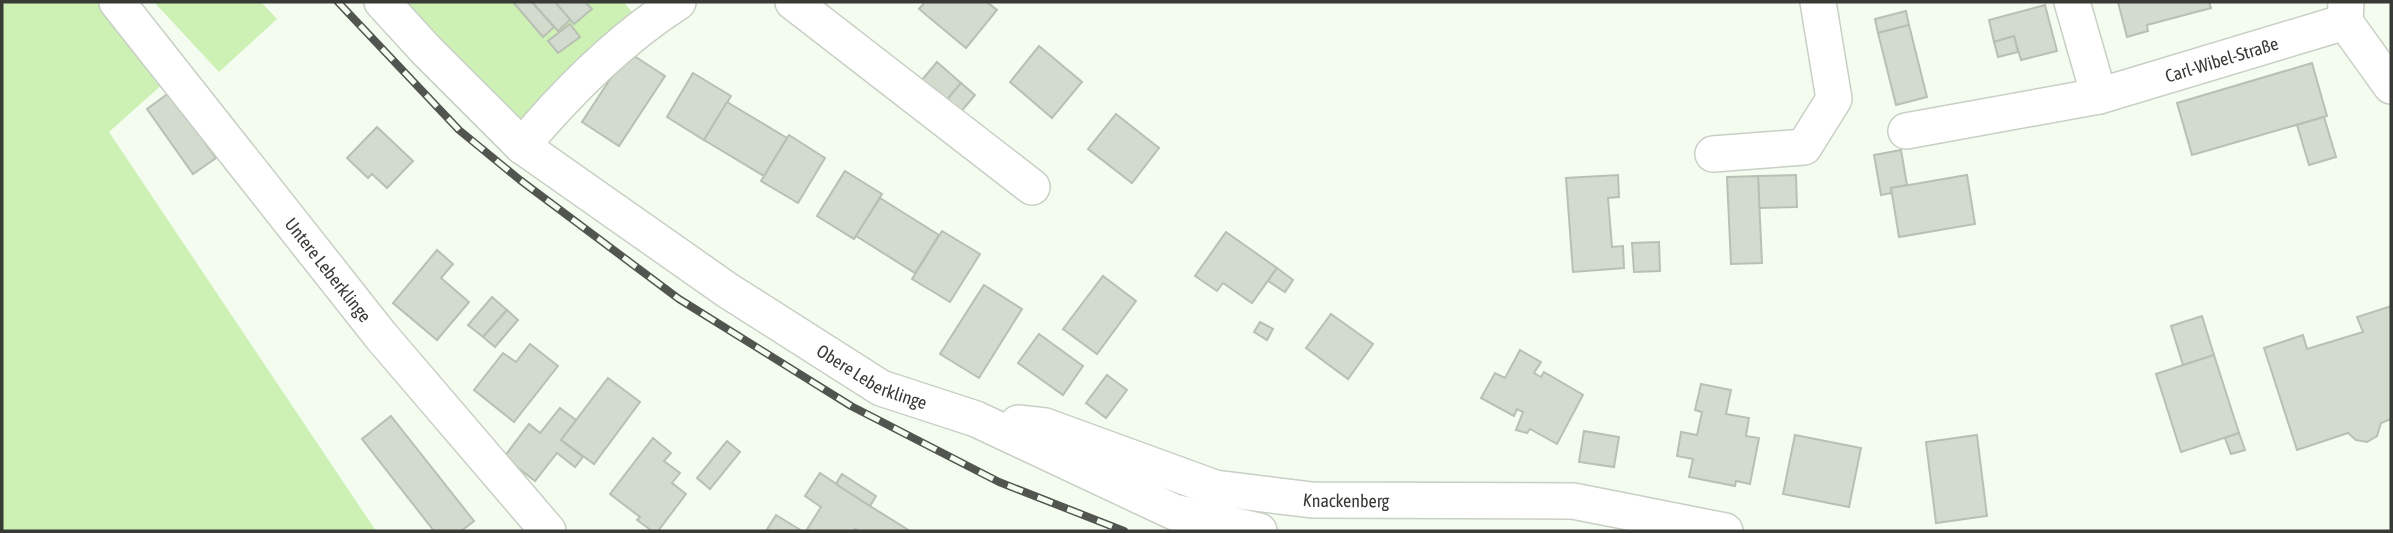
<svg xmlns="http://www.w3.org/2000/svg" width="2393" height="533" viewBox="0 0 2393 533" font-family="'Asap Condensed',sans-serif">
  <style>
    .green { fill: #cdf1b5 }
    .building { fill: #d3dace; stroke: #b8bfb3; stroke-width: 2 }
    .lines { fill: none; stroke-linecap: round; stroke-linejoin: round }
    .minor-casing { stroke: #c8cfc4; stroke-width: 38 }
    .minor { stroke: #fff; stroke-width: 35 }
    .rail-casing { stroke: #51554f; stroke-width: 8 }
    .rail { stroke: #f4fcf0; stroke-width: 5; stroke-dasharray: 16; stroke-linecap: butt }
    .labels { text-anchor: middle; dominant-baseline: central; stroke-width: 6; stroke-linejoin: round; paint-order: stroke }
    .street-label { font-size: 18px; fill: #373a35; stroke: #f4fcf0 }
  </style>
  <rect width="100%" height="100%" fill="#f4fcf0"/>
  <g class="green">
    <path d="M2,2h115l57,72 -65,58 267,399h-374z"/>
    <path d="M154,2h107l16,17 -58,53z"/>
    <path d="M385,2h239l18,23 -120,121z"/>
  </g>
  <g class="building">
    <path d="M513,2h19l22,25 -11,10z"/>
    <path d="M532,2h23l16,17 -13,12z"/>
    <path d="M555,2h30l7,7 -18,15z"/>
    <path d="M925,2h62l10,8 -31,38 -47,-39z"/>
    <path d="M2118,2h91l2,6 -64,17 1,6 -21,6z"/>
    <path d="M2045,5l12,46 -36,9 -7,-24 -20,6 -5,-22z"/>
    <path d="M1906,11l3,14 -31,8 -3,-14z"/>
    <path d="M570,24l10,13 -22,16 -10,-12z"/>
    <path d="M1909,25l18,72 -31,8 -18,-72z"/>
    <path d="M2014,36l4,16 -20,5 -4,-15z"/>
    <path d="M1039,46l43,36 -30,36 -42,-36z"/>
    <path d="M628,52l37,24 -46,70 -37,-24z"/>
    <path d="M937,62l24,21 -21,25 -24,-21z"/>
    <path d="M2312,63l15,53 -135,39 -15,-52z"/>
    <path d="M693,73l38,23 -27,44 -37,-23z"/>
    <path d="M961,83l14,12 -21,25 -14,-12z"/>
    <path d="M169,93l47,65 -23,16 -46,-65z"/>
    <path d="M727,102l60,36 -23,38 -60,-36z"/>
    <path d="M1116,114l43,34 -27,35 -44,-34z"/>
    <path d="M2324,117l12,40 -27,8 -12,-40z"/>
    <path d="M377,127l36,34 -26,27 -15,-14 -4,4 -21,-20z"/>
    <path d="M789,135l36,23 -27,45 -37,-22z"/>
    <path d="M1901,150l6,35 -16,3 1,5 -11,2 -7,-40z"/>
    <path d="M845,171l37,23 -28,45 -37,-23z"/>
    <path d="M1618,175l1,22 -11,1 4,49 11,-1 1,22 -51,4 -7,-94z"/>
    <path d="M1796,175l1,32 -38,1 -1,-32z"/>
    <path d="M1967,175l8,49 -76,13 -8,-49z"/>
    <path d="M1758,176l4,87 -31,1 -4,-87z"/>
    <path d="M880,198l59,37 -24,38 -59,-37z"/>
    <path d="M942,231l38,23 -30,48 -38,-23z"/>
    <path d="M1226,232l51,36 -25,35 -29,-20 -6,8 -22,-15z"/>
    <path d="M1659,242l1,29 -26,1 -2,-29z"/>
    <path d="M437,250l16,14 -12,14 28,24 -32,38 -44,-37z"/>
    <path d="M1277,268l16,12 -8,12 -17,-11z"/>
    <path d="M1103,276l33,25 -39,53 -34,-25z"/>
    <path d="M984,285l38,24 -43,69 -39,-24z"/>
    <path d="M492,297l15,13 -24,27 -15,-12z"/>
    <path d="M2391,306v113l-10,4 -4,13 -10,6 -11,-2 -8,-7 -51,17 -33,-102 39,-13 4,14 56,-17 -6,-15z"/>
    <path d="M507,310l11,10 -23,27 -12,-10z"/>
    <path d="M1331,314l42,30 -25,35 -42,-31z"/>
    <path d="M2202,316l12,39 -31,10 -12,-39z"/>
    <path d="M1260,322l13,7 -6,11 -13,-8z"/>
    <path d="M1039,334l44,32 -20,29 -45,-32z"/>
    <path d="M530,344l28,22 -44,56 -40,-32 29,-37 13,9z"/>
    <path d="M1520,350l21,12 -7,11 7,4 3,-5 39,23 -26,49 -27,-15 -3,4 -11,-3 7,-18 -6,-3 -3,7 -33,-18 14,-25 10,5z"/>
    <path d="M2214,355l25,78 -58,19 -25,-78z"/>
    <path d="M1107,375l20,15 -21,28 -20,-15z"/>
    <path d="M608,378l32,24 -46,62 -33,-24z"/>
    <path d="M1701,384l30,6 -5,24 23,4 -3,18 13,2 -9,46 -14,-3 -1,5 -46,-9 4,-18 -16,-3 4,-24 16,3 5,-23 -7,-2z"/>
    <path d="M560,408l16,12 -15,20 22,17 -8,10 -18,-14 -22,28 -31,-24 25,-33 11,9z"/>
    <path d="M391,416l83,105 -13,10h-27l-72,-92z"/>
    <path d="M1584,431l35,6 -5,30 -35,-5z"/>
    <path d="M2239,433l6,17 -14,4 -6,-16z"/>
    <path d="M1795,435l66,13 -12,59 -66,-13z"/>
    <path d="M1977,435l10,81 -51,7 -10,-81z"/>
    <path d="M653,438l18,15 -7,8 16,12 -8,10 14,11 -28,37h-6l-15,-11 3,-3 -30,-23z"/>
    <path d="M727,441l13,11 -30,37 -13,-11z"/>
    <path d="M820,473l50,33 40,25h-51l-4,-2 -1,2h-48l15,-24 -16,-11z"/>
    <path d="M842,474l34,22 -6,10 -34,-22z"/>
    <path d="M776,515l26,16h-36z"/>
  </g>
  <g class="lines">
    <g class="minor-casing">
      <g id="minor">
        <path id="s1" d="M117,2l264,334 167,195"/>
        <path id="s2" d="M382,2l45,49 95,95 205,144 154,98 95,31 198,93 85,19"/>
        <path d="M793,2l239,185"/>
        <path d="M2072,2l27,94"/>
        <path d="M2346,2l-1,20 46,64"/>
        <path id="s3" d="M1906,131l193,-35 246,-74"/>
        <path d="M522,146c45,-54 97,-106 156,-144"/>
        <path d="M1713,154l91,-7 30,-48 -16,-97"/>
        <path id="s4" d="M1018,423l27,3 170,62 97,12 261,1 152,30"/>
      </g>
    </g>
    <use href="#minor" class="minor"/>
    <g class="rail-casing">
      <path id="rail" d="M338,2l121,128 61,50 159,119 172,107 148,76 125,49"/>
    </g>
    <use href="#rail" class="rail"/>
  </g>
  <g class="labels">
    <g class="street-label">
      <text stroke="none"><textPath href="#s3" startOffset="324">Carl-Wibel-Straße</textPath></text>
      <text stroke="none"><textPath href="#s1" startOffset="341">Untere Leberklinge</textPath></text>
      <text stroke="none"><textPath href="#s2" startOffset="621">Obere Leberklinge</textPath></text>
      <text stroke="none"><textPath href="#s4" startOffset="340">Knackenberg</textPath></text>
    </g>
  </g>
  <rect width="2393" height="533" fill="none" stroke="#373a35" stroke-width="7"/>
</svg>
